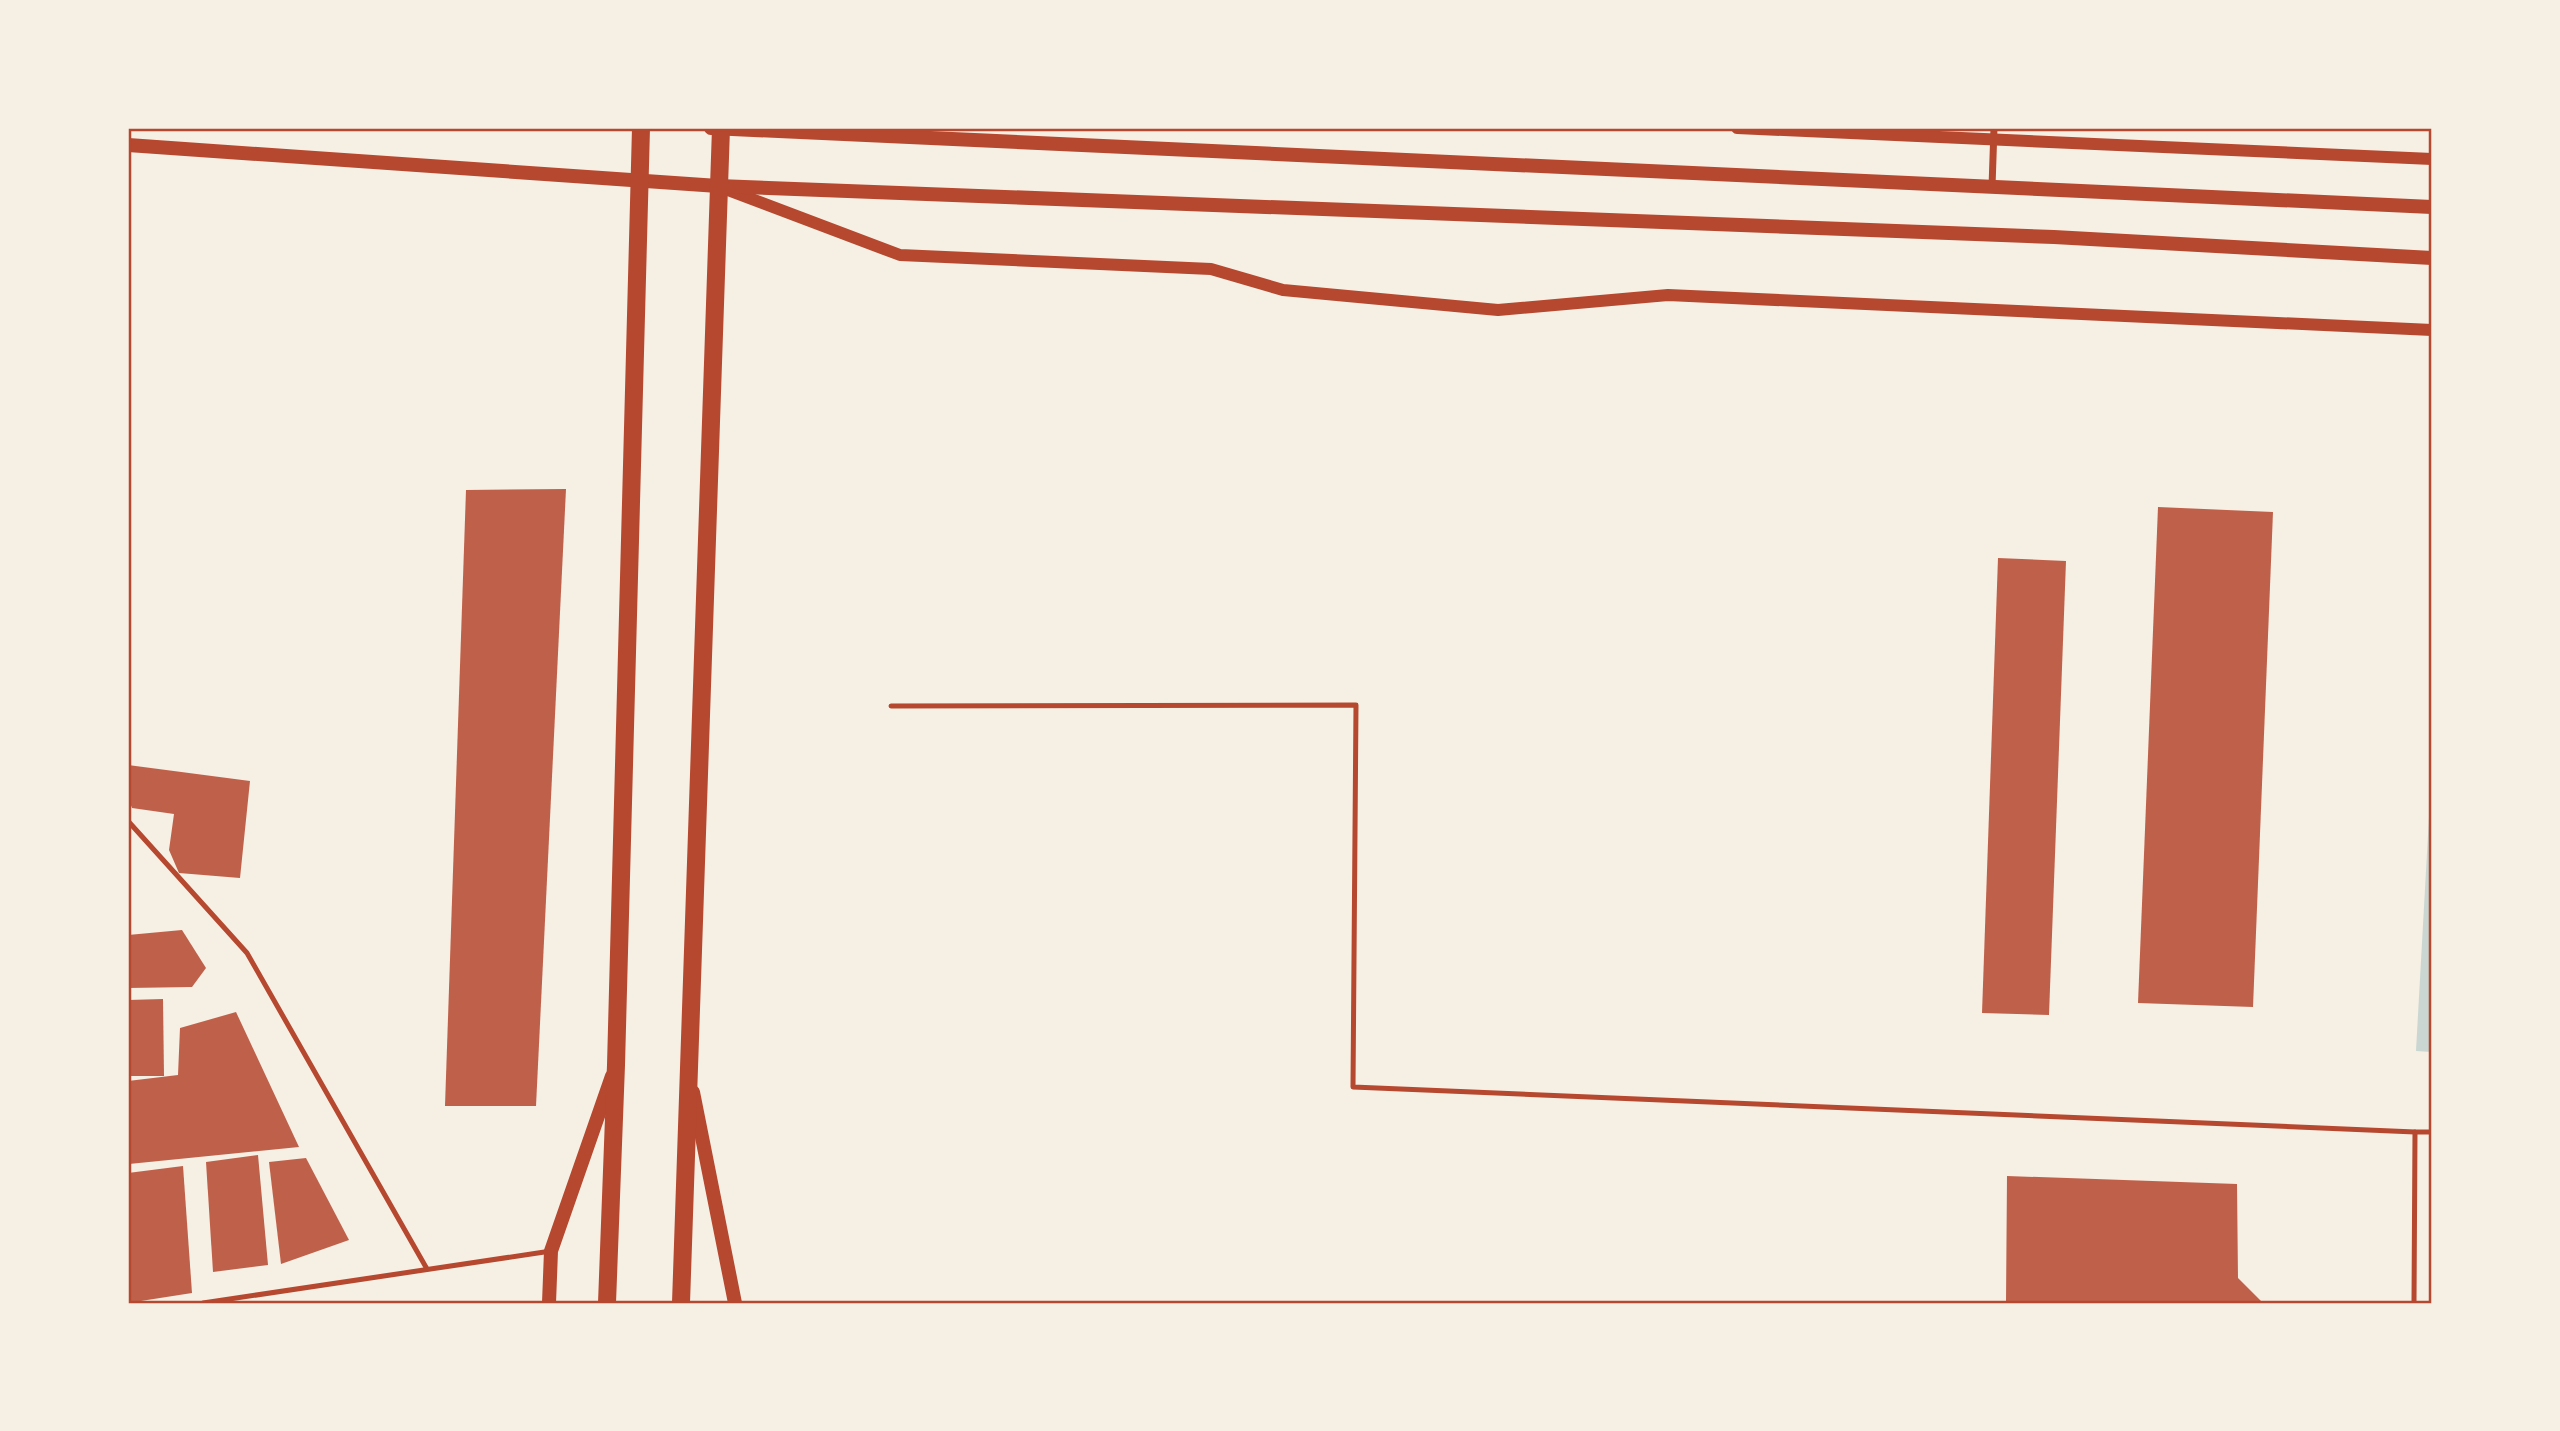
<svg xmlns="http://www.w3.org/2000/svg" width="2560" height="1431" viewBox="0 0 2560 1431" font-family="'IBM Plex Sans',sans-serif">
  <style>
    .water { fill: #c9d6d2 }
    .building { fill: #bf614a }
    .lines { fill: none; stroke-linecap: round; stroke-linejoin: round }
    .service { stroke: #b5482f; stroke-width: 5 }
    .minor { stroke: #b5482f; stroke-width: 7 }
    .tertiary { stroke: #b5482f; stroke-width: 12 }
    .secondary { stroke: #b5482f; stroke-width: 14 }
    .primary { stroke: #b5482f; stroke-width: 18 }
    .neatline { fill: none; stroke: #b5482f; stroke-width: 2.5 }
  </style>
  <rect width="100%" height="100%" fill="#f6efe4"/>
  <path class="water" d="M2429,817h3v235l-16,-1z"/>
  <g class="building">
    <path d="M566,489l-30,617h-91l21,-616z"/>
    <path d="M2158,507l115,5 -20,495 -115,-4z"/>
    <path d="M1998,558l68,3 -17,454 -67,-2z"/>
    <path d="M128,765l122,16 -10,97 -61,-5 -10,-23 5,-36 -42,-6 -4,-10z"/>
    <path d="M182,930l24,38 -14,19 -64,1v-53z"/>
    <path d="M163,999l1,77h-36v-76z"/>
    <path d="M236,1012l63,135 -170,17 -1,-83 50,-6 2,-47z"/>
    <path d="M258,1155l10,110 -55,7 -7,-110z"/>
    <path d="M306,1158l43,82 -68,24 -12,-102z"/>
    <path d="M183,1166l9,127 -64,10v-130z"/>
    <path d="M2007,1176l230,8 1,94 25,25h-257z"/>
  </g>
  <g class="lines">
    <g class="service">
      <path d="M891,706l465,-1 -3,382 1062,45"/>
      <path d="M128,821l119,132 180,316"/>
      <path d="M203,1303l348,-52"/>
      <path d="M2414,1303l1,-171h17"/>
    </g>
    <path class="minor" d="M1992,187l2,-59"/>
    <g class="tertiary">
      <path d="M1737,128l695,31"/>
      <path d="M725,189l175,66 311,14 72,21 215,20 170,-15 764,35"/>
    </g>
    <g class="secondary">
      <path d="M711,128l1721,79"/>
      <path d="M128,145l590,41 1336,51 378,21"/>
      <path d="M693,1092l42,211"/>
      <path d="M549,1303l2,-52 61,-175"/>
    </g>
    <g class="primary">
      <path d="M607,1303l9,-238 25,-937"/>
      <path d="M681,1303l40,-1175"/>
    </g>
  </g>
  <rect width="2560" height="1431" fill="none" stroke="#f6efe4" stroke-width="259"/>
  <rect x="130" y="130" width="2300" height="1172" class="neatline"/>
</svg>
